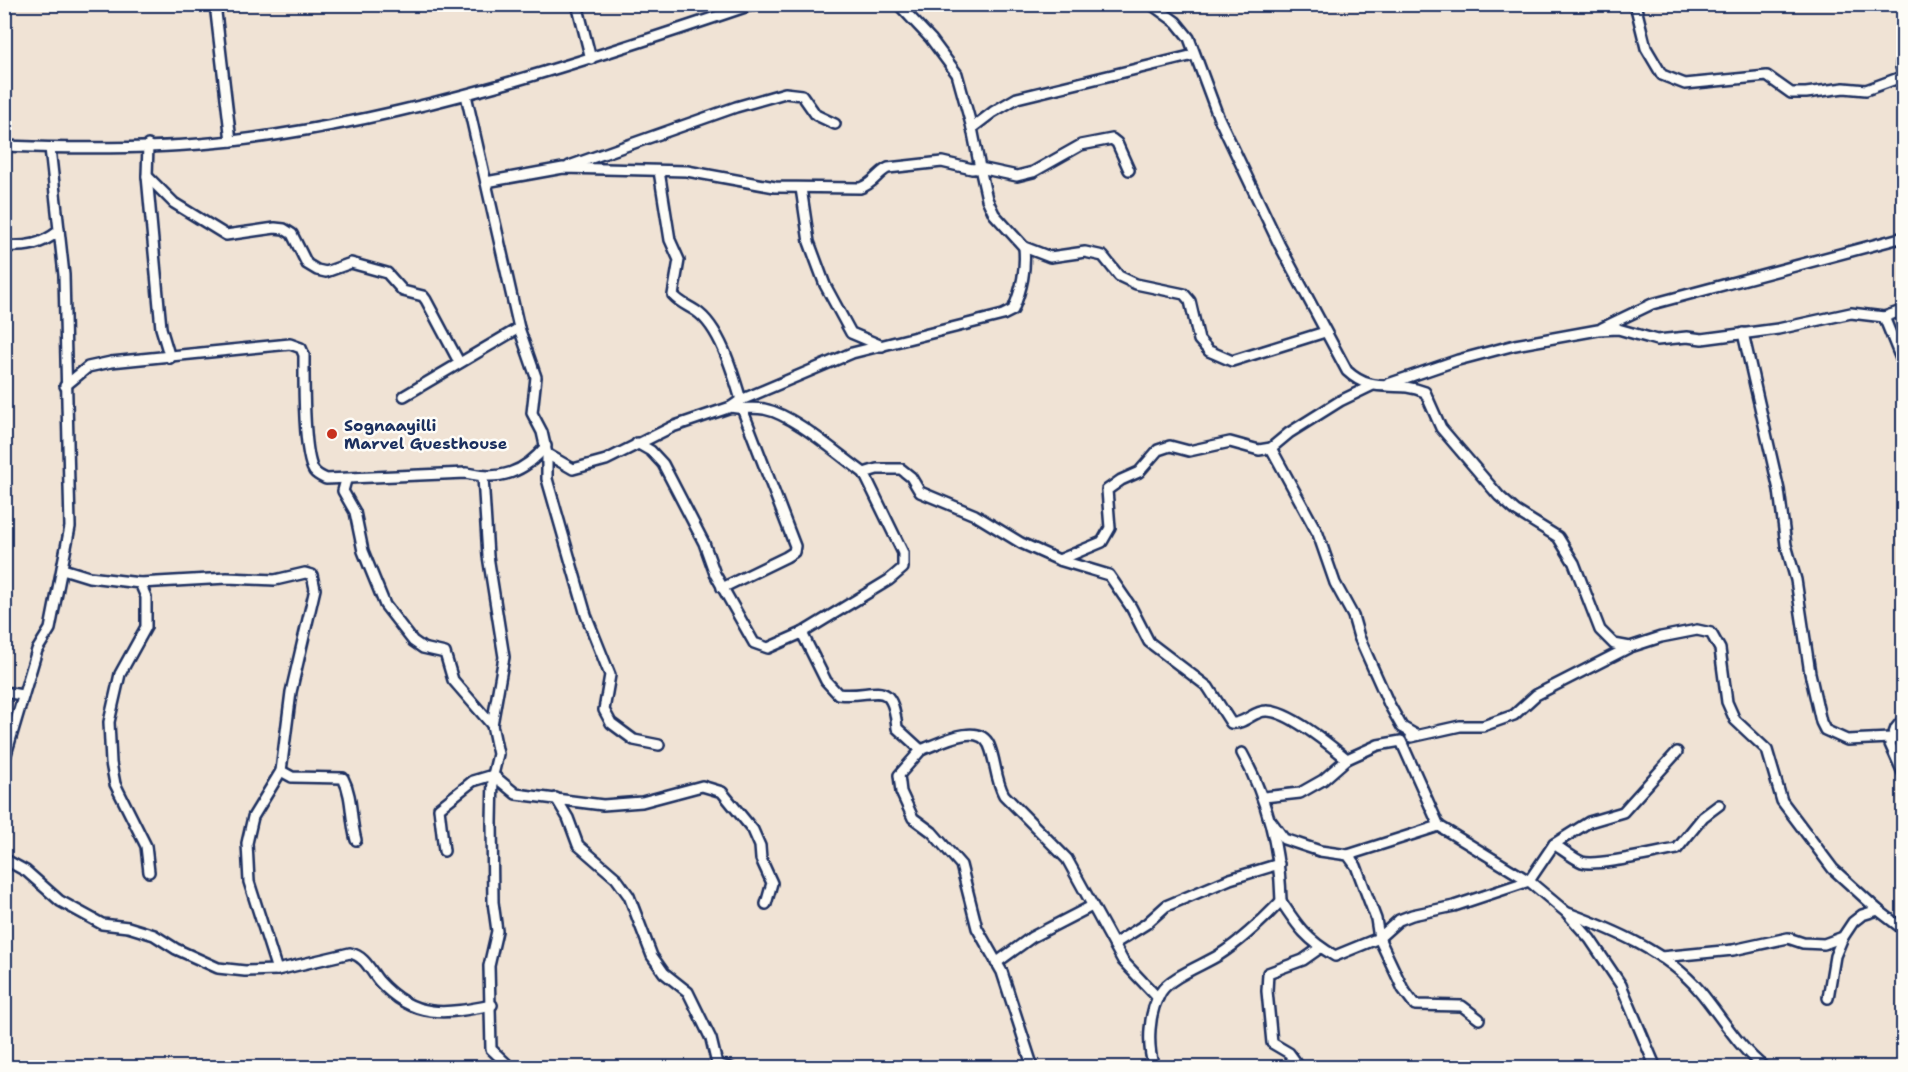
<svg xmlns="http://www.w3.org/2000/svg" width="1908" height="1072" viewBox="0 0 1908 1072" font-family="'Shantell Sans',sans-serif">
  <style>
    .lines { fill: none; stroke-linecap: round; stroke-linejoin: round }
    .street-casing { stroke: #1b2f5e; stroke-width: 14 }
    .street { stroke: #fdfcf7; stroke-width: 9 }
    .poi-dot { fill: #c8321e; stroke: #fdfcf7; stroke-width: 2 }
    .labels { text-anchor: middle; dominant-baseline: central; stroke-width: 5; stroke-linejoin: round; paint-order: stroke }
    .poi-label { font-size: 16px; font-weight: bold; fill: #1b2f5e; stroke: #fdfcf7; text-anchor: start }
  </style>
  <rect width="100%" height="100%" fill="#f0e3d5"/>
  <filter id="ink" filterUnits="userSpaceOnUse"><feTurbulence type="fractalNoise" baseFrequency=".0167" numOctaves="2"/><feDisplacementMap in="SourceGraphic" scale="12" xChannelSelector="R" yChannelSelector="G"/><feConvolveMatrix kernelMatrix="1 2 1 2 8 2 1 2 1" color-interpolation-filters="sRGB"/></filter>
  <g filter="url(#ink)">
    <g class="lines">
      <g class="street-casing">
        <g id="street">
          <path d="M215,4l16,137"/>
          <path d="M577,4l14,55"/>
          <path d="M898,4l33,35 26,35 15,54"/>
          <path d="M1151,4l25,18 13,16 29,78 61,128 68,127c27,25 47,8 78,21l16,36 58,68 17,15 42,26 16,26 26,67 14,14 16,3 31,-10 36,-7 14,3 9,16 7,53 8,18 32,30 15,51 51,68 45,41 26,20"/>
          <path d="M1635,4l11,44 16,27 23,9 82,-8 24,17h15l38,-5 22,2 38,-14"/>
          <path d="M1904,42l-3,25 3,6"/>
          <path d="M466,95l53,233 17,49 -4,36 10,19 5,22v25l39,136 24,60 -6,35 7,13 23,17 25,5"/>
          <path d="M148,145l-1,31 14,152 9,30"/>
          <path d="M4,146c73,3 155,3 228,-5 180,-22 351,-79 522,-137"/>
          <path d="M569,166l167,-59 49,-14 17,2 14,20 19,9"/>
          <path d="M1129,170l-12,-27 -5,-4 -31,6 -48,27 -16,4 -37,-8 -8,-40 21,-16 24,-14 177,-43"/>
          <path d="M659,171l11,69 9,20 -6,35c7,8 14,10 23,16 24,16 37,62 45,89"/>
          <path d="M147,176l27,27 52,32 49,-7 9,1 8,5 15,30 10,6 9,2 25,-9 36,10 16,18 20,5 3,4 33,62"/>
          <path d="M486,182l77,-14 124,3 88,16 85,1c14,-4 17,-15 28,-20l54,-6 30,7 8,-1 7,31 7,15 30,33 26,10 35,-5 18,4 16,20 17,8 48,10 6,7 9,39 10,11 23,10 93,-29"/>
          <path d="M801,188l8,54 16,43 26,48 31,13"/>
          <path d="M4,246c23,1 37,-1 55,-15"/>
          <path d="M1884,317l20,49"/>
          <path d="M1602,328l50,-24 252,-67"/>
          <path d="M1743,333l36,157 7,55 10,35 14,93 11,49 4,8 22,10 44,-2"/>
          <path d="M1388,384l70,-24 57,-15 83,-15 20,-1 39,11 30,-3 15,2 76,-10 73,-16 33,4 20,-7"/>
          <path d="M65,386l23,-19 23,-5 179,-18 11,4 3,7c0,23 -1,99 10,116 3,4 8,6 12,8l140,-6c34,8 58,0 80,-27"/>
          <path d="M404,396l115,-68"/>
          <path d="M731,407c11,3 21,0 33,2 31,6 73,45 100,64l13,-4h24l10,8 9,15 55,23 46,28 38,17 50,15 22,32 18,35 59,45 23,36c13,2 22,-12 35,-12 22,-1 64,34 81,48l31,-14 23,-4 38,85 90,55 37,31 24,27 31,46 35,83"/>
          <path d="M637,443l14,8 12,13 41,79 11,31 39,69 14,5 34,-15 87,-53 14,-12v-15l-39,-80"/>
          <path d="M1271,448l47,86 17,49 18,33 6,21 30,67 13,23 14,8"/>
          <path d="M547,454l26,15 33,-9 66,-33 59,-20 10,-7 111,-47 151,-38 10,-5c9,-22 13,-40 11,-63"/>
          <path d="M483,477l5,79 16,101 -12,68 6,29 -5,21 -1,47 1,80 4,29 -8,35 2,83 18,17"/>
          <path d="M346,480l-3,11 12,21 8,39 22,54 28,36 10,7 22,5 8,27 39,45"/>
          <path d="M1059,560l43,-18 8,-14 -3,-38 14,-10 18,-8 19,-22 12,-4 19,5 41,-9 29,8 12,-2 18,-15 51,-32 31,-15"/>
          <path d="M63,569l26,8 51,6 87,-5 48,2 30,-7 7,2 3,14 -24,103 -10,79 -28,46 -6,26 2,39 28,88"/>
          <path d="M140,583l6,14v30l-26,47 -11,48 2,41 4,21 31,62 3,26"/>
          <path d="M722,588l64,-31 8,-5 1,-6 -52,-135"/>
          <path d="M802,633l24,48 12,13c36,5 54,-20 59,34l24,22c17,-6 57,-29 68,-5 7,16 6,34 15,50l63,64 56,102 35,37"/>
          <path d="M4,692l18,3"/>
          <path d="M1904,718l-8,10 -6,16 14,31"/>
          <path d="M1411,737l49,-11h23l31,-11 22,-20 94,-48"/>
          <path d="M921,750l-22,25 2,17 12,26 19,14 29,33 16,63 25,44 31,96"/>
          <path d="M1242,753c25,46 38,96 39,148"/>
          <path d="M4,761l33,-111 13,-21 20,-102 -6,-252 -14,-127"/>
          <path d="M281,771l11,6 51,1c10,19 7,41 13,62"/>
          <path d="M1264,797l36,-4 23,-13 24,-21"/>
          <path d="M556,798l12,20 10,27 38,33 13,18 23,60 12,17 24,19 23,47 7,29"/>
          <path d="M1271,821l13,18 36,12 28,4 8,11 20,53 3,19 24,51 12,16 47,1 17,13"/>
          <path d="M1554,844c9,6 19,14 28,18 16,5 76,-10 95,-13l26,-32 16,-12"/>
          <path d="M444,851l-5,-43 34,-27 20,-6 23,19 87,11 39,-3 60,-16 20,6 31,38 7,16 1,13 11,24 -6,21"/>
          <path d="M1348,855l91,-29"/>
          <path d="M4,859l22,12 34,30 42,23 26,3 26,8 22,14 42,19 27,3 32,-1 73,-17c15,3 20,17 29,28 35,39 67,33 113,24"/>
          <path d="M1568,913c46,17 99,39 131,77 22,26 38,56 66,78"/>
          <path d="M1114,944l32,-20 20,-18 64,-27 49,-15"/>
          <path d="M1661,957l72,-7 55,-12 15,5 21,1 19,-7 10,-15 9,-7 16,-5"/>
          <path d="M996,963l36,-26 60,-31"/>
          <path d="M1828,998l7,-42 8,-19"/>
          <path d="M717,1064l14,4"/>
          <path d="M1154,1068c-7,-22 -6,-56 7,-76 9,-15 42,-27 58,-37 23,-15 43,-34 62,-54 17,26 26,39 54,55l44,-18 20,-18 13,-5 42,-9 75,-25 25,-37 35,-22 34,-10 54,-60"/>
          <path d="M1300,1068l-11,-15 -17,-10 -5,-52 1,-18 35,-13 17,-12"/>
        </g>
      </g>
      <use href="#street" class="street"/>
    </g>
  </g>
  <circle class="poi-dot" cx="332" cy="434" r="6"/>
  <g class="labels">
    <g class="poi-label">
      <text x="344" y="425">Sognaayilli<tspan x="344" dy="18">Marvel Guesthouse</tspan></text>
    </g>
  </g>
  <rect width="1908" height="1072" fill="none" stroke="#fdfcf7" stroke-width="24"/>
  <rect x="12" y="12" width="1884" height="1048" fill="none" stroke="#1b2f5e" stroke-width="2" filter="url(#ink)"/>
</svg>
